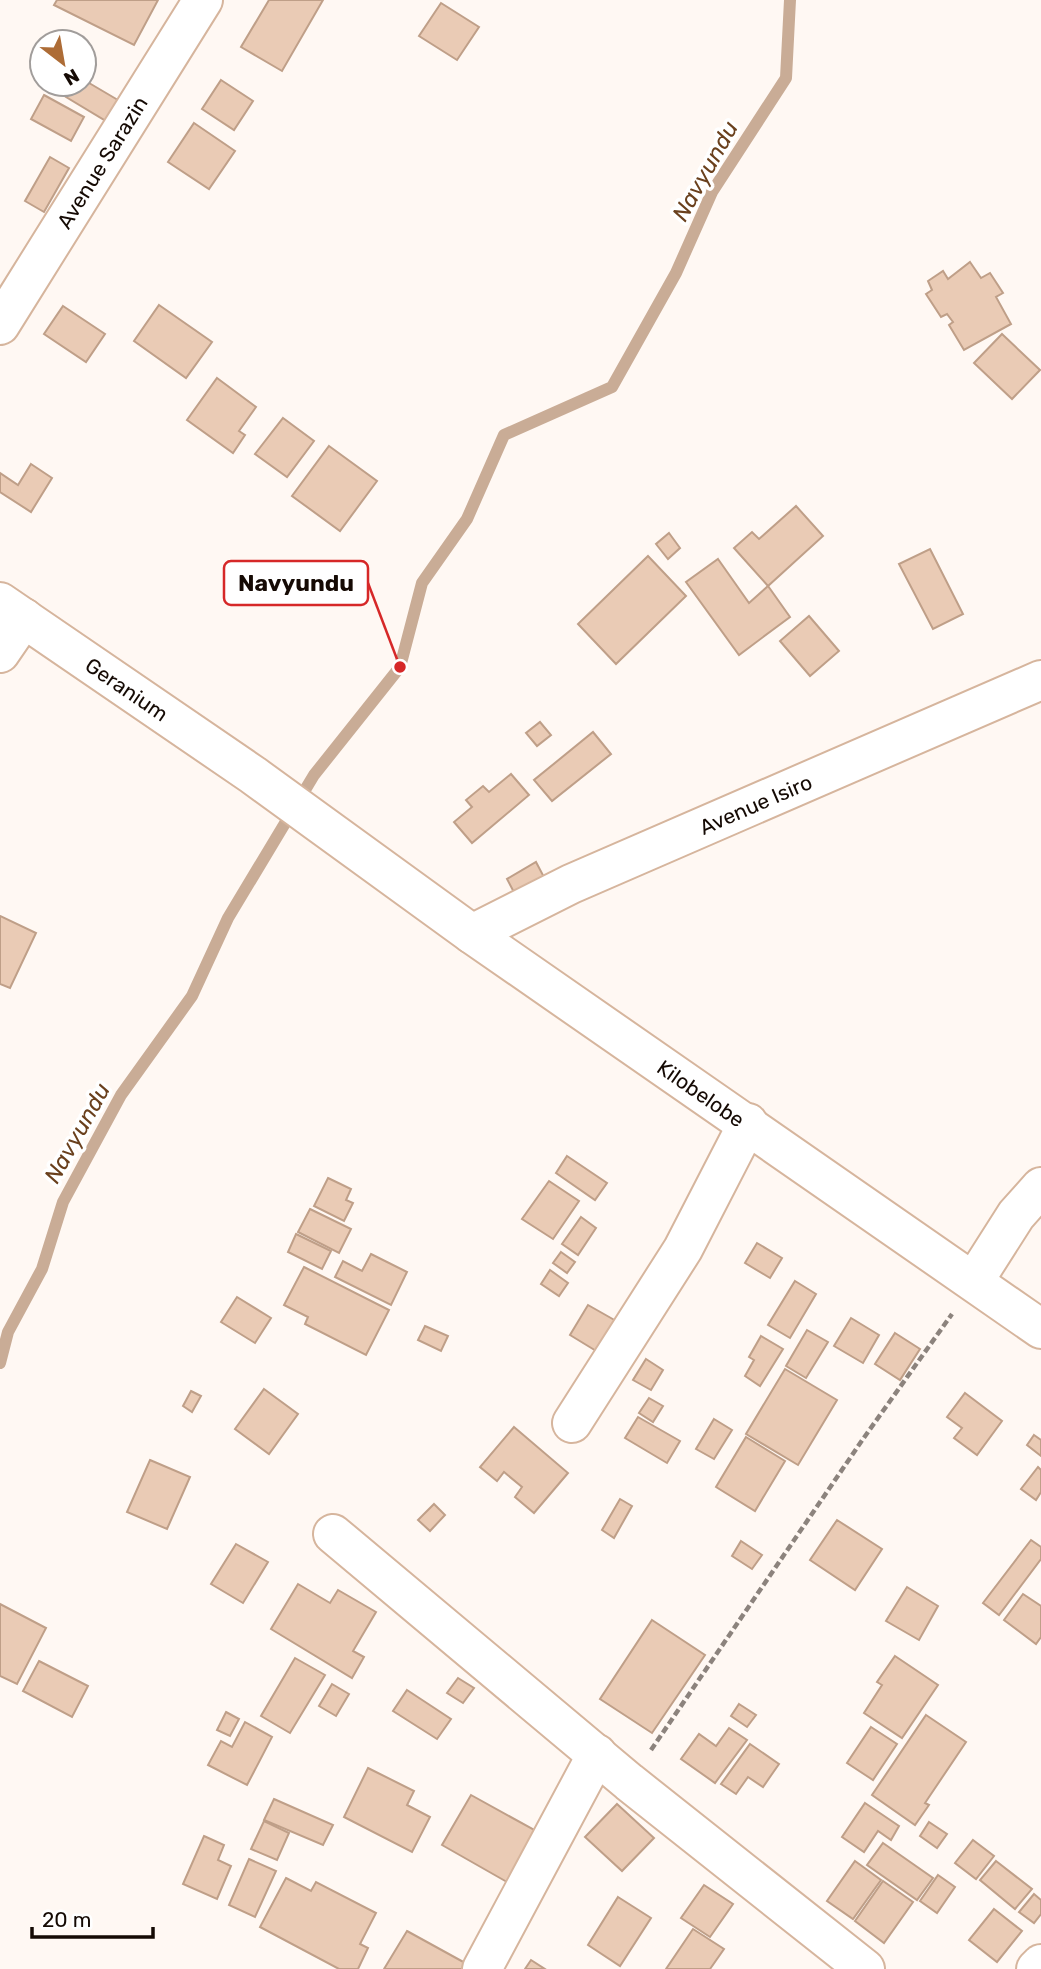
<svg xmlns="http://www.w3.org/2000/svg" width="1041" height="1969" viewBox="0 0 1041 1969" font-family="Rubik,sans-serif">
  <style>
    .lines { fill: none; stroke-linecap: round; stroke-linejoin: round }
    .stream { stroke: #c9ac96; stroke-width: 12 }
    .building { fill: #eacbb5; stroke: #bf9f88; stroke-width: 2 }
    .minor-casing { stroke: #d6b59d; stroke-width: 42 }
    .path { stroke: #8c837d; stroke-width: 4.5; stroke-dasharray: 7 3.5; stroke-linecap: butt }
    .minor { stroke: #fff; stroke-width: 38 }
    .labels { text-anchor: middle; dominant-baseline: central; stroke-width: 7; stroke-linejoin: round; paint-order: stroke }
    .street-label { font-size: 21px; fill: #150a04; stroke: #fff }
    .water-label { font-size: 23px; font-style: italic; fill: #6a401d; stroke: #fff }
    .leader { fill: none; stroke: #d62828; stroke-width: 2.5 }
    .callout-dot { fill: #d62828; stroke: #fff; stroke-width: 2.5 }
    .callout { fill: #fff; stroke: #d62828; stroke-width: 2.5 }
    .callout-label { font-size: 23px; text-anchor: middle; font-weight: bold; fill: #150a04 }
  </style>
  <rect width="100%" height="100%" fill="#fff8f3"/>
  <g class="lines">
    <path class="stream" d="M0,1363l8,-31 34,-63 21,-67 58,-107 71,-99 36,-78 86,-143 86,-108 22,-84 45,-64 37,-84 108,-48 64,-114 36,-81 74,-114 4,-78"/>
  </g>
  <g class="building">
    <path d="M57,0h101l-24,45 -80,-40z"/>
    <path d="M269,0h54l-41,71 -41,-24z"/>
    <path d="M441,3l38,24 -22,33 -38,-24z"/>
    <path d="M84,80l39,23 -12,21 -45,-27 9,-13h9z"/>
    <path d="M221,80l32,21 -19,29 -32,-21z"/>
    <path d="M44,95l40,22 -13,24 -40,-22z"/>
    <path d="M194,123l41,28 -26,38 -41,-27z"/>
    <path d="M50,157l19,11 -25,44 -19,-11z"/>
    <path d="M970,262l11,16 9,-5 13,20 -7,4 15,27 -47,26 -15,-25 4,-3 -6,-8 -6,3 -15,-23 6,-4 -4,-9 15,-10 5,8z"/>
    <path d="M159,305l53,37 -26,36 -52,-37z"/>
    <path d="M63,306l42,28 -19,28 -42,-28z"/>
    <path d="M1002,334l38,36 -28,29 -38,-36z"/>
    <path d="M217,378l39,29 -17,24 6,4 -12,18 -46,-33z"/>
    <path d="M283,418l31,23 -27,36 -32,-23z"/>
    <path d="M329,446l48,35 -37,50 -48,-35z"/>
    <path d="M31,464l21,14 -21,34 -31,-20v-19l18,12z"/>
    <path d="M796,506l27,30 -55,50 -34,-38 18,-16 7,7z"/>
    <path d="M669,533l11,15 -12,11 -12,-15z"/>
    <path d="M930,549l33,65 -30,15 -34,-65z"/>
    <path d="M648,556l38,40 -70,68 -38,-40z"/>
    <path d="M718,559l31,44 19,-17 22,31 -51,38 -53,-73z"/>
    <path d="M809,616l30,35 -29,25 -30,-35z"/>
    <path d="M540,722l11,13 -14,11 -11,-13z"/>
    <path d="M593,732l18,22 -59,47 -18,-21z"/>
    <path d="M511,774l18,21 -57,48 -18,-21 18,-15 -6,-7 17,-14 6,6z"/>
    <path d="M536,862l9,17 -29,17 -9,-17z"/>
    <path d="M0,916l36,17 -26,55 -10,-4z"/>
    <path d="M567,1156l40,27 -12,17 -39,-27z"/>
    <path d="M328,1178l23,11 -5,11 7,3 -9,18 -30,-15z"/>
    <path d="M549,1181l30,20 -26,38 -31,-20z"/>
    <path d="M310,1209l41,20 -12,24 -41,-21z"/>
    <path d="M581,1217l15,11 -18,27 -16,-11z"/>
    <path d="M296,1234l35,17 -9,18 -34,-17z"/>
    <path d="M757,1243l25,15 -12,20 -25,-15z"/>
    <path d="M561,1252l14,10 -8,11 -14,-10z"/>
    <path d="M371,1254l36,18 -16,33 -56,-28 8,-16 19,10z"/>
    <path d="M304,1267l85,43 -23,45 -61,-31 3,-7 -24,-12z"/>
    <path d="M550,1270l18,13 -9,13 -18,-12z"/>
    <path d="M795,1281l21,13 -26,44 -22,-13z"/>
    <path d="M237,1297l34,21 -16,25 -34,-21z"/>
    <path d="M588,1305l37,21 -19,31 -36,-22z"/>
    <path d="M851,1318l28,17 -16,28 -29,-17z"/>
    <path d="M425,1326l23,10 -7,15 -23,-11z"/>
    <path d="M807,1330l21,12 -22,36 -20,-12z"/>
    <path d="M895,1333l25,16 -20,31 -25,-16z"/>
    <path d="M761,1336l22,13 -23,37 -15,-10 9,-16 -5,-3z"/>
    <path d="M646,1359l17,11 -12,20 -18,-10z"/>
    <path d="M785,1369l52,31 -39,65 -52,-31z"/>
    <path d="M264,1389l34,25 -29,40 -34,-25z"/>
    <path d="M191,1391l10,5 -9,16 -9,-6z"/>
    <path d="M965,1393l37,28 -25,34 -23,-17 8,-10 -15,-11z"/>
    <path d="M649,1398l14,8 -10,16 -14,-9z"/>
    <path d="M638,1417l42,24 -13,22 -42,-25z"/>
    <path d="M714,1419l18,11 -18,29 -18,-10z"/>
    <path d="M514,1427l54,46 -34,40 -19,-16 7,-10 -18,-15 -7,9 -17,-14z"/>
    <path d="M1034,1435l7,5v16l-14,-11z"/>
    <path d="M746,1437l39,24 -30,50 -39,-24z"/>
    <path d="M150,1460l40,17 -23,52 -40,-17z"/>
    <path d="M1038,1467l3,3v22l-5,8 -15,-11z"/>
    <path d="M620,1499l12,7 -18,32 -12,-8z"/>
    <path d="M434,1504l11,11 -15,16 -12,-11z"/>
    <path d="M837,1520l45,29 -27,41 -45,-30z"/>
    <path d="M1031,1540l10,7v12l-42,56 -16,-12z"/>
    <path d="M741,1541l21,14 -10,14 -20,-13z"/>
    <path d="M236,1544l32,18 -25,41 -32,-19z"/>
    <path d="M298,1584l32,19 8,-13 38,22 -23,39 11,6 -12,21 -81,-49z"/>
    <path d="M907,1587l31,19 -19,34 -33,-19z"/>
    <path d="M1023,1594l18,12v31l-5,7 -32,-24z"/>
    <path d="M0,1604l46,24 -29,56 -17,-8z"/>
    <path d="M652,1620l53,35 -53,78 -52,-34z"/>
    <path d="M895,1656l43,29 -36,53 -38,-25 18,-28 -5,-3z"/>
    <path d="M295,1658l30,17 -35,58 -29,-17z"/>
    <path d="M39,1661l49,25 -16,31 -49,-26z"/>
    <path d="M458,1678l16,10 -11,15 -16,-10z"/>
    <path d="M332,1684l17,10 -13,22 -17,-10z"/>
    <path d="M407,1690l44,29 -14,20 -44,-28z"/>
    <path d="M739,1704l17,11 -9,12 -16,-11z"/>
    <path d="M226,1712l13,7 -9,17 -13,-6z"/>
    <path d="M926,1715l40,27 -41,61 4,2 -14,20 -43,-30z"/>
    <path d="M245,1722l27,15 -25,48 -39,-20 13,-24 11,6z"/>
    <path d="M871,1727l26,17 -24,36 -26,-17z"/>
    <path d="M729,1728l18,12 -32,43 -34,-24 18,-25 17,12z"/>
    <path d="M750,1744l29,20 -16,23 -15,-10 -12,17 -15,-10z"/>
    <path d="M368,1768l46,23 -7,14 23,12 -18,35 -68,-35z"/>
    <path d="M471,1795l65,36 -29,51 -65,-37z"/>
    <path d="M274,1799l59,26 -10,20 -59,-25z"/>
    <path d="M865,1803l34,23 -8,14 -13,-9 -14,21 -22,-15z"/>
    <path d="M617,1804l37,34 -32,33 -37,-34z"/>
    <path d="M264,1821l25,12 -12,27 -26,-11z"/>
    <path d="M929,1822l18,12 -10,14 -17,-12z"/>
    <path d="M204,1836l20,9 -6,15 13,6 -14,33 -34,-15z"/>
    <path d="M973,1840l21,16 -18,23 -21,-16z"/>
    <path d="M883,1843l50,35 -16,22 -50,-35z"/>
    <path d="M249,1859l27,12 -21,46 -26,-12z"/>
    <path d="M855,1861l26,19 -28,39 -26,-18z"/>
    <path d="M996,1861l36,28 -17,20 -35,-29z"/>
    <path d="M938,1875l17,12 -18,26 -17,-12z"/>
    <path d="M286,1878l25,13 5,-9 60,31 -16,31 8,4 -10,21h-19l-79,-42z"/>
    <path d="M883,1881l30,21 -29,41 -29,-22z"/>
    <path d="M704,1885l29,19 -23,33 -29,-19z"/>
    <path d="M1034,1894l7,6v14l-7,9 -15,-11z"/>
    <path d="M618,1897l33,21 -31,48 -32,-21z"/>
    <path d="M994,1909l28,22 -25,31 -28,-22z"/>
    <path d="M693,1929l31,20 -14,20h-44z"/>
    <path d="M407,1931l60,33 -3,5h-80z"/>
    <path d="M531,1960l14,9h-20z"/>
  </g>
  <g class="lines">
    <g class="minor-casing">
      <g id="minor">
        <path id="s1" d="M0,325l203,-325"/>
        <path id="s2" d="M0,602l253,173 219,159 569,395"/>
        <path d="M0,653l24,-35"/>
        <path id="s3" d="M472,934l99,-50 470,-204"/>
        <path d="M974,1281l42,-66 25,-28"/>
        <path d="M572,1423l111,-174 65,-126"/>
        <path d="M333,1534l296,248 236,187"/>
        <path d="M482,1969l115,-215"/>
        <path d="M1036,1969l5,-5"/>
      </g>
    </g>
    <path class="path" d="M651,1750l212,-311 89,-125"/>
    <use href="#minor" class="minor"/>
  </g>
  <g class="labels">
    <g class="street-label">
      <text stroke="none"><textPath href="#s1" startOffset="192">Avenue Sarazin</textPath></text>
      <text stroke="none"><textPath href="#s2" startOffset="154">Geranium</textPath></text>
      <text stroke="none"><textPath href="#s3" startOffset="312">Avenue Isiro</textPath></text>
      <text stroke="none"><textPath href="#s2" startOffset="856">Kilobelobe</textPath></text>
    </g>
    <g class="water-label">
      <text transform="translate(705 171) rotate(-61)">Navyundu</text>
      <text transform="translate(77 1133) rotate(-61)">Navyundu</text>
    </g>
  </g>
  <path class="leader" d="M400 667L368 583"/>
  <circle class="callout-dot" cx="400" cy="667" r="7"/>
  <rect class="callout" x="224" y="561" width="144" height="44" rx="7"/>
  <g class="callout-label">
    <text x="296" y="591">Navyundu</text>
  </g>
  <g transform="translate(63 63) rotate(149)"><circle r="33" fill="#ffffff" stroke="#a19d9b" stroke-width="2"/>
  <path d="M0-5L12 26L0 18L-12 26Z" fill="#ad6c36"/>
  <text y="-10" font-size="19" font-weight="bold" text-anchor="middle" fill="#150a04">N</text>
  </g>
  <path d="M32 1927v10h121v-10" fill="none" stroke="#150a04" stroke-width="3.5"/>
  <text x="42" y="1927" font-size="21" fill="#150a04" stroke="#ffffff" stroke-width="5" paint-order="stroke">20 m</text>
</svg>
